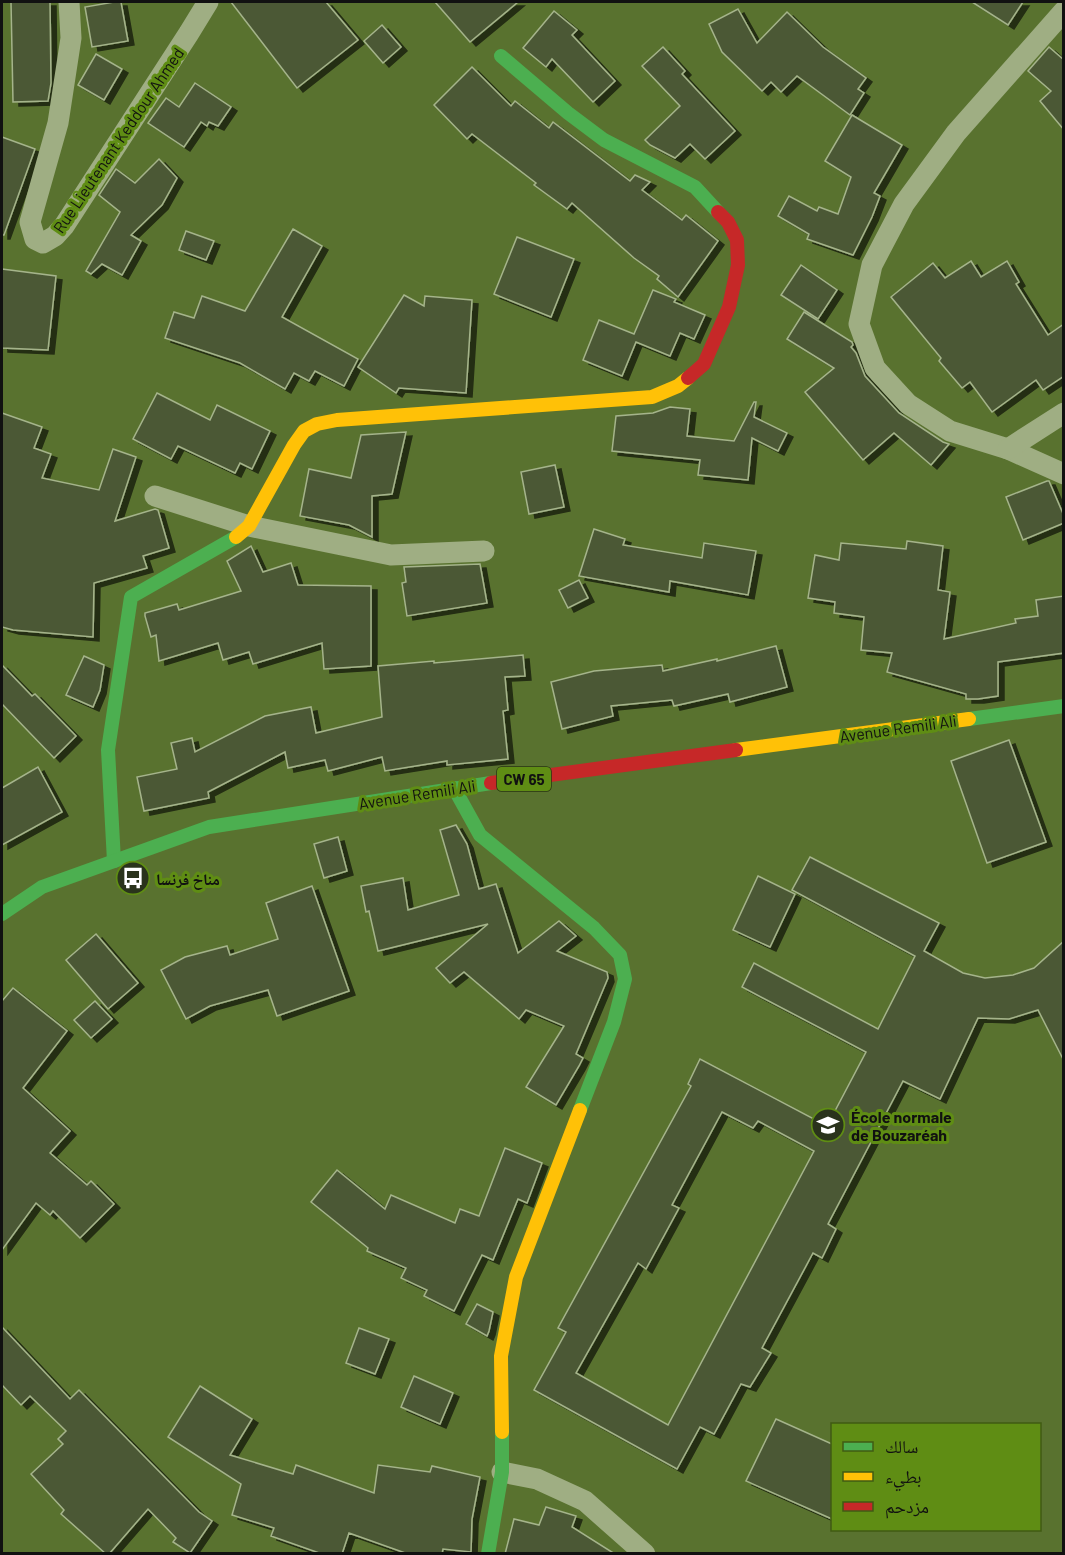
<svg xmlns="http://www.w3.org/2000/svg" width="1065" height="1555" viewBox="0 0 1065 1555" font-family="Barlow,'Noto Naskh Arabic',sans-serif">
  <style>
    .building { fill: #4c5936; stroke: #a5b48b; stroke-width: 1.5; fill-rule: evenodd; filter: url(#shadow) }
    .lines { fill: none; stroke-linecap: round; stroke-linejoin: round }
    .street { stroke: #9fae83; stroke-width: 21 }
    .fast { stroke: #4caf50; stroke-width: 14 }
    .slow { stroke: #ffc107; stroke-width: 14 }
    .jam { stroke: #c62828; stroke-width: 14 }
    .labels { text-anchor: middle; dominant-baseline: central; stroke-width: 6; stroke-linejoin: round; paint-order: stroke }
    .shield { fill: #5f8d14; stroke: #283612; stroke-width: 1.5 }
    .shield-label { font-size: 15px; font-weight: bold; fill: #111 }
    .street-label { font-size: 16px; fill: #111; stroke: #5f8d14 }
    .poi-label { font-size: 16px; font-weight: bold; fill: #111; stroke: #5f8d14; text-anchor: start }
  </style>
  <defs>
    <filter id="shadow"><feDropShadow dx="6" dy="4" stdDeviation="0" flood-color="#0009"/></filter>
  </defs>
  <rect width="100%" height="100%" fill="#59722f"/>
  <g class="building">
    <path d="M11,2h39l1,81 -3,18 -35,1z"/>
    <path d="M114,2h7l7,39 -36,6 -7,-40z"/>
    <path d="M231,2h95l32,38 -61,48z"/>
    <path d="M435,2h83l-48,40z"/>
    <path d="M972,2h51l-15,23z"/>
    <path d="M738,9l19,34 30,-31 36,35 43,31 -8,11 6,4 -14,22 -53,-39 -16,16 -10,-10 -9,9 -40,-39 -13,-28z"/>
    <path d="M554,11l23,19 -5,5 43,46 -22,21 -41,-43 -6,8 -23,-19z"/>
    <path d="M382,25l19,22 -18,16 -19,-22z"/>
    <path d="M663,47l22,24 -3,3 53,57 -30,28 -15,-15 -15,14 -25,-13 -5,-5 35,-34 -38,-40z"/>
    <path d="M1049,47l15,13v70l-24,-29 11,-10 -23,-20z"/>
    <path d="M96,54l26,15 -18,31 -26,-15z"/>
    <path d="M472,67l39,39 4,-5 34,27 4,-6 77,59 5,-6 15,7 -8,8 40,30 4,-5 32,26 -40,56 -21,-18 2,-3 -25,-18 -62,-55 -5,6 -33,-24 2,-2 -64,-49 -5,5 -33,-34z"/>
    <path d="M195,83l36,24 -13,19 -9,-4 -2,4 -6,-4 -17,25 -36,-24 18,-25 13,9z"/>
    <path d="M852,115l50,30 -28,48 6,3 -8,21 -19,38 -46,-16 2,-5 -31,-18 11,-20 28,15 2,-4 19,7 13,-37 -26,-16z"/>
    <path d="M2,137l33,12 -31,86h-2z"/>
    <path d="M159,159l18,19 -15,27 -31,30 10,6 -19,34 -20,-11 -11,10 -5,-3 34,-59 -21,-17 17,-26 19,14z"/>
    <path d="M293,229l29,17 -40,71 76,42 -14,27 -29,-15 -6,10 -15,-8 -9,16 -45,-26 -75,-25 9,-26 20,6 8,-22 43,15z"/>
    <path d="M186,231l28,10 -8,19 -27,-10z"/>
    <path d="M517,237l57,22 -23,58 -57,-23z"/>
    <path d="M971,261l10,16 26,-16 12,21 -3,2 32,51 16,-11v52l-21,14 -7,-10 -44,32 -22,-30 -8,6 -23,-27 2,-3 -50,-61 42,-34 12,15z"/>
    <path d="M801,265l36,25 -19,29 -37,-24z"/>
    <path d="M2,269l54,7 -8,74 -46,-2z"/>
    <path d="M653,290l23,9 -2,3 31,13 -11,24 -14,-6 -10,23 -34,-14 -14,34 -39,-16 16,-40 35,14z"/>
    <path d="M404,295l20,11 1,-10 47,4 -6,93 -67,-5 -3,5 -38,-26z"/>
    <path d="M804,312l48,30 1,3 -2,2 5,6 9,23 34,37 44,29 6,2 -18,21 -37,-32 -31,27 -58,-68 29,-24 -47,-29z"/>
    <path d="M157,393l53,27 7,-15 53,26 -18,38 -12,-6 -5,10 -57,-27 -7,13 -38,-20z"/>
    <path d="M754,402h2l-2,15 33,16 -9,18 -26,-13 -4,42 -50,-5 2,-15 -88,-9 4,-35 37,-3 17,-6 20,2 -3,27 47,5z"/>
    <path d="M2,413l40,14 -8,21 17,6 -9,24 57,12 14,-41 23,8 -21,64 40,-12 3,1 11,38 -26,8 4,12 -53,15 -1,54 -80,-7 -11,-3z"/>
    <path d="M406,432l-14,62 -20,2v41l-23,-12 -49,-9 9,-47 42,9 10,-43z"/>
    <path d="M555,465l9,42 -35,7 -8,-42z"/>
    <path d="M1047,481h2l15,35v7l-41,17 -17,-43z"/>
    <path d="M594,529l31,10 -2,6 79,13 2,-15 52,8 -8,44 -78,-14 -1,11 -90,-16z"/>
    <path d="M907,541l36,5 -5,44 12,2 -6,47 72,-16 -1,-4 23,-3 -2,-16 28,-4v57l-66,9v34l-20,3h-12v-5l-79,-22 5,-19 -31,-3 3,-33 -30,-4 1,-11 -27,-4 7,-43 24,5 2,-17 65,6z"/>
    <path d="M251,546l12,26 28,-9 7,22 73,1v80l-47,3 -2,-26 -69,21 -4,-12 -26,8 -5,-17 -59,18 -3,-26 -5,2 -6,-21v-3l32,-9 2,6 62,-19 -14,-30z"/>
    <path d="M480,564l7,39 -80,13 -5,-33 4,-1 -2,-15z"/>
    <path d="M579,580l9,18 -20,10 -9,-18z"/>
    <path d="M776,646l11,41 -57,15 -2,-8 -54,12 -2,-6 -61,6 2,10 -51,13 -11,-47 43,-11 68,-6 1,6 54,-12v2z"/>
    <path d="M523,655l2,21 -20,1 3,33 -5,1 5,48 -61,6v-4l-62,10 -3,-14 -54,14 -3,-11 -37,8 -3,-16 -77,40 1,6 -65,13 -7,-34 40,-8 -6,-26 21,-5 3,14 70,-36 46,-9 5,26 66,-16 -4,-51 56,-5v2z"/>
    <path d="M84,656l20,9 -4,25 -7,17 -27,-12z"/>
    <path d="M2,665l30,31 3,-2 41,42 -22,22 -52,-54z"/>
    <path d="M1009,740l37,102 -59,21 -36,-102z"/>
    <path d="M38,767l24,45 -60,33v-57z"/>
    <path d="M456,825l11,19 12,45 17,-5 22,69 41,-32 17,15 -19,15 50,21 1,6 -32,76 7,4 -4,8 -23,39 -30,-18 38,-61 -38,-16 -7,9 -55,-47 -14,11 -14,-15 52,-44 -110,27 -9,-40 -3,1 -5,-26 42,-8 5,32 51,-15 -19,-65z"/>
    <path d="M338,837l9,34 -23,7 -10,-34z"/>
    <path d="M810,857l129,66 -15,28 39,22 22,5 28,-3 21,-7 30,-27v120l-26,-51 -29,9 -31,-1 -38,81 -37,-18 -75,143 8,5 -14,29 -9,-5 -51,95 9,5 -21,34 -9,-3 -27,50 -14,-7 -23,42 -143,-79 32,-58 -8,-4 133,-242 -3,-2 12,-25 127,67 39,-74 -124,-65 12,-24 124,66 37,-73 -123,-66zM722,1112l31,16 5,-7 56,30 -146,274 -92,-52 62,-110 8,6 33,-61 -7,-3z"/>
    <path d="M758,876l37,18 -25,53 -37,-17z"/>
    <path d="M312,886l37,105 -72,25 -9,-26 -58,16 -24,13 -25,-49 24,-13 42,-11 3,9 48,-16 -12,-36z"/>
    <path d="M96,934l42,49 -30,26 -42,-49z"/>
    <path d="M13,988l54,43 -44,57 47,43 -20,22 37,32 4,-4 23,23 -34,34 -27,-27 -3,4 -14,-12 -34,47v-249z"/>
    <path d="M95,1001l17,18 -21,19 -17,-18z"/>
    <path d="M505,1148l37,15 -15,40 -9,-4 -25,61 -11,-5 -28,56 -30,-15 3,-6 -26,-12 5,-10 -39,-17 1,-3 -57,-46 26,-32 48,39 6,-14 64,28 5,-14 19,7z"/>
    <path d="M477,1304l16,8 -4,19 -2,5 -21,-12z"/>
    <path d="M2,1327l68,72 9,-9 120,122 13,9 -22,32 -17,-11 3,-4 -28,-29 -39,45h-3l-45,-40 3,-4 -33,-36 32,-30 -5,-5 8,-8 -36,-35 -9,9 -19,-20z"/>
    <path d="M359,1328l30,11 -14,35 -29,-11z"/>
    <path d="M414,1376l39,17 -13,31 -39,-17z"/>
    <path d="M200,1386l52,33 -22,36 63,19 3,-9 78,28 4,-28 52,7 2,-6 48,11 -8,42 -1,33 -28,-3 -1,5h-34l-59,-21 -7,21h-20l-51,-18 3,-8 -42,-13 9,-31 -73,-47z"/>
    <path d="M776,1419l56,25v75l-86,-38z"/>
    <path d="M546,1507l30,9 -4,11 43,27h-110l9,-35 25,6z"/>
  </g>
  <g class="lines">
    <g class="street">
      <path d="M69,2l2,36 -13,85 -28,99 5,17 8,4 12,-7 9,-10 125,-193 19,-31"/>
      <path d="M1064,11l-108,122 -52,71 -32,61 -13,59 16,44 33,36 42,27 58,18 56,25"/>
      <path d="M1008,449l56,-36"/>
      <path d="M155,496l94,30 142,29 93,-4"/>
      <path d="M502,1472l35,7 48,22 60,53"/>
    </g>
    <g class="fast">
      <path d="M501,56l67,57 36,27 91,47 23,25"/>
      <path d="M969,719l95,-13"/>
      <path d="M454,788l26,47 114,93 26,27 5,24 -11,43 -34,88"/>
      <path d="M114,861l-6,-111 23,-153 105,-60"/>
      <path d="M2,914l40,-27 167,-60 282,-44"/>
      <path d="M488,1554l14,-82v-40"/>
    </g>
    <g class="slow">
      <path d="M236,537l13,-11 45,-81 10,-14 13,-7 20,-4 315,-23 26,-11 10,-8"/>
      <path d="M736,750l233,-31"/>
      <path d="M502,1432l-1,-76 15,-79 64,-167"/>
    </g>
    <g class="jam">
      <path d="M688,378l16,-14 25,-57 9,-42 -1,-25 -9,-18 -10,-10"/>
      <path d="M491,783l245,-33"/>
    </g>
  </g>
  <defs>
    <g id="bus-disc" transform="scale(1.725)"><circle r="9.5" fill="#2a331c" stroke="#5f8d14"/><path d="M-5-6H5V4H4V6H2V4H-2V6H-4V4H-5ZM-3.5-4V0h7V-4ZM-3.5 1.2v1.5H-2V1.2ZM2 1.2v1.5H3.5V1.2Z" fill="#fff"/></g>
    <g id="university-disc" transform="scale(1.725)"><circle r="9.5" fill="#2a331c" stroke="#5f8d14"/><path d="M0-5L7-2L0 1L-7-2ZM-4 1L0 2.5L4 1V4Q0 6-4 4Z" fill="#fff"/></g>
  </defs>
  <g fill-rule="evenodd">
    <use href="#bus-disc" x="133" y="878"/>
    <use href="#university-disc" x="828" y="1125"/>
  </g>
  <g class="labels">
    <rect class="shield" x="497" y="767" width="54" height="24" rx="4.5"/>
    <g class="shield-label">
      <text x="524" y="779">CW 65</text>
    </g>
    <g class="street-label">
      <text transform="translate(118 140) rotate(-56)">Rue Lieutenant Keddour Ahmed</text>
      <text transform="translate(898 728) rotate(-8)">Avenue Remili Ali</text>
      <text transform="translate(417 794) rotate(-9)">Avenue Remili Ali</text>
    </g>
    <g class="poi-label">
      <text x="156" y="878">مناخ فرنسا</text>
      <text x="851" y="1116">École normale<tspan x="851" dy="18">de Bouzaréah</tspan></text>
    </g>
  </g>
  <rect width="1065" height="1555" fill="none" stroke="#111111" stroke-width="6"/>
  <rect x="831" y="1423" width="210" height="108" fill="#5f8d14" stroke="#405b13" stroke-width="1.5"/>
  <rect x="843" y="1442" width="30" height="9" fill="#4caf50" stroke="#405b13" stroke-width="1.5"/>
  <text x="885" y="1453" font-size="18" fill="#111111">سالك</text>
  <rect x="843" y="1472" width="30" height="9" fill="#ffc107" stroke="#405b13" stroke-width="1.5"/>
  <text x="885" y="1483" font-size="18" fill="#111111">بطيء</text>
  <rect x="843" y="1502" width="30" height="9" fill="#c62828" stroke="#405b13" stroke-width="1.5"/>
  <text x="885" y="1513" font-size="18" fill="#111111">مزدحم</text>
</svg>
